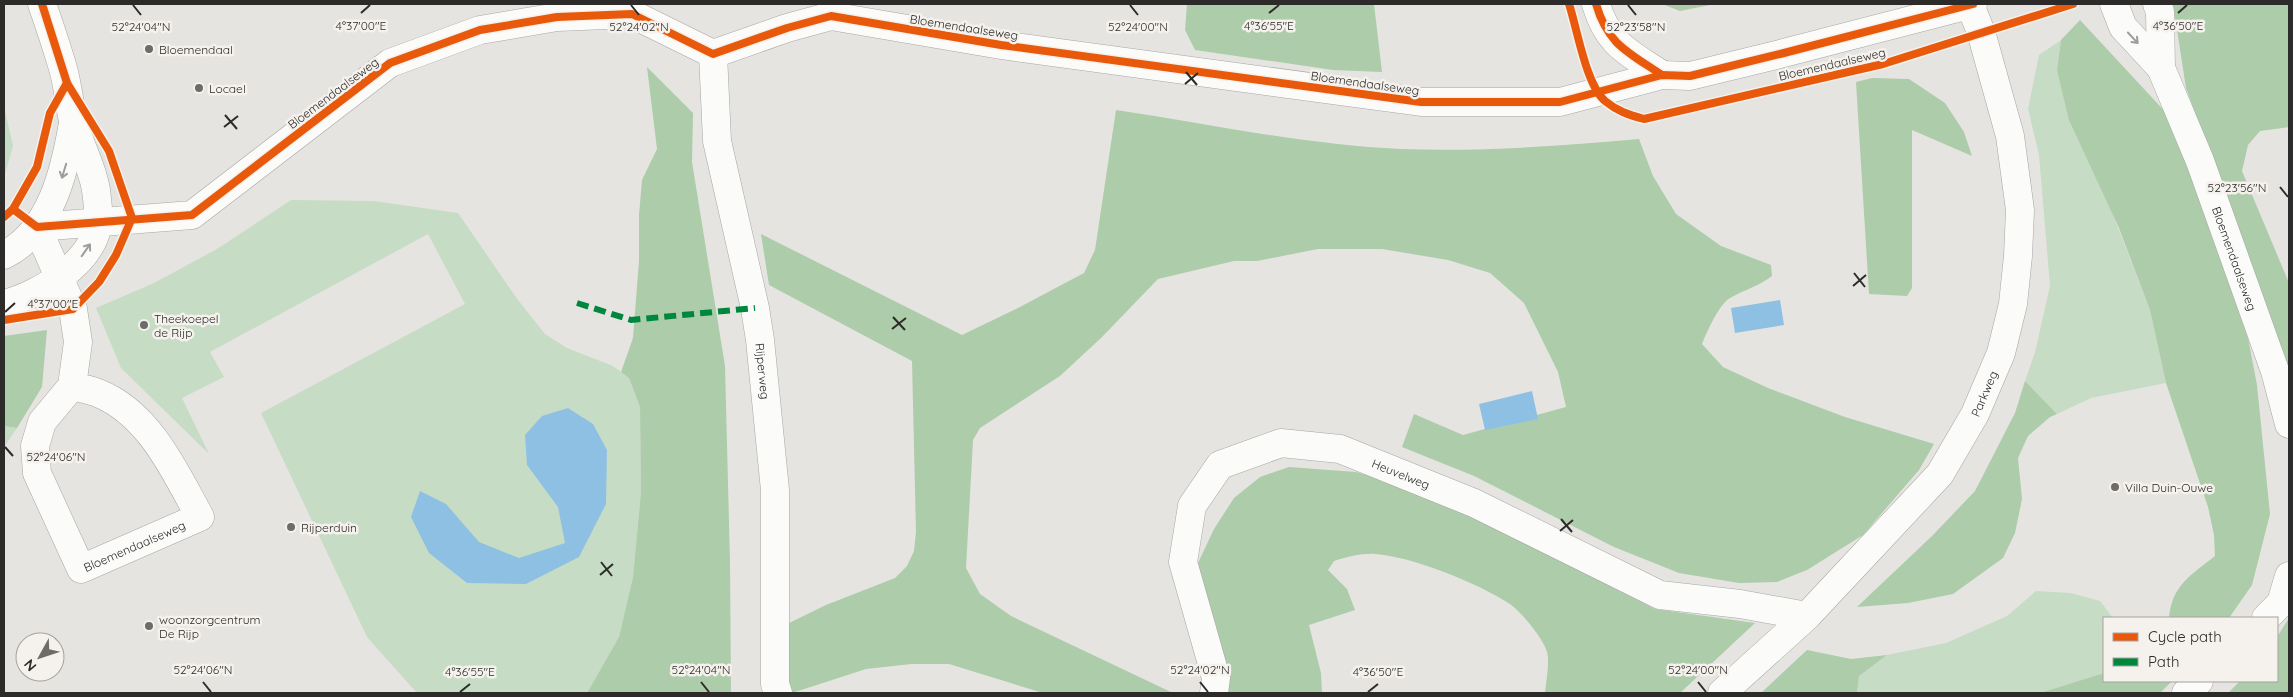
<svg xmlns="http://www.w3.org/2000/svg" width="2293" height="697" viewBox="0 0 2293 697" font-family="Quicksand,sans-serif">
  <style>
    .green { fill: #c7dcc4 }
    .forest { fill: #acccaa }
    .water { fill: #8ec0e4 }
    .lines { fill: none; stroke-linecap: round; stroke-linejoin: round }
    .minor-casing { stroke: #a7a6a4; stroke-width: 29 }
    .minor { stroke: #fbfbfa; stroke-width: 28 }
    .quiet { stroke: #00873e; stroke-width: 6; stroke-dasharray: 12 6; stroke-linecap: butt }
    .cycleway-casing { stroke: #f5f1ed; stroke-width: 11 }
    .cycleway { stroke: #e8590c; stroke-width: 8 }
    .oneway { stroke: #9e9d9c }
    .ticks { fill: none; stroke: #2c2b29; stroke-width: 2 }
    .poi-dot { fill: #6d6c69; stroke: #f5f1ed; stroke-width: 2 }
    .labels { text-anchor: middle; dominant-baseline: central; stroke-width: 5; stroke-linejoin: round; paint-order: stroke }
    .street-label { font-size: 12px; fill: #2c2b29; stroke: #f5f1ed }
    .poi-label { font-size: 12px; fill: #2c2b29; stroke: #f5f1ed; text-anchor: start }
    .ticks-label { font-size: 12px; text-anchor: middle; fill: #2c2b29; stroke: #f5f1ed; stroke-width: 5; stroke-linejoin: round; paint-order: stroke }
  </style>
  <rect width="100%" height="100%" fill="#e6e4e1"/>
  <g class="green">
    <path d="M2061,40l-4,30 93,240 16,73 -75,15 -34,16 -32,-33 10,-29 15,-66 -11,-131 -11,-46 11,-54z"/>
    <path d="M4,106l9,40 -9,31z"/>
    <path d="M291,200l83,1 84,12 60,87 27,34 22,14 46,18 16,12 11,29 1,85 -8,85 -14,60 -32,56h-170l-50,-56 -106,-224 204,-109 -37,-70 -218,118 14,25 -42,21 27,56 -88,-86 -25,-60 58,-25 63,-34z"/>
    <path d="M4,426l13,2 -13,19z"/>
    <path d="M2036,591l35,2 29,8 13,17h-9v55l-64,20h-183l2,-17 28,-21 59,-12 61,-27z"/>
  </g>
  <g class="forest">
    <path d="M1187,4h187l8,68 -49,-2 -138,-20 -10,-20z"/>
    <path d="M1662,4h53l-35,7z"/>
    <path d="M2173,4h116v123l-29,4 -12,14 -6,26 47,112v89l-103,-284z"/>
    <path d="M2080,20l90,97 78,221 9,47 13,129 -18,71 -23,33h-60c3,-33 22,-43 46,-62l-1,-21 -6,-28 -42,-124 -16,-73 -31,-82 -50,-108 -12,-50 4,-30z"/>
    <path d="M647,67l46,46 -1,49 33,204 5,196 1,131h-144l32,-56 14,-60 8,-85 -1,-85 -11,-29 -8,-6 12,-34 6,-77v-46l3,-35 15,-31z"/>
    <path d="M1872,78l37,1 36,24 19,29 8,24 -60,-26v158l-5,8 -38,-2 -13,-212z"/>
    <path d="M1116,110c93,14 191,35 285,39 79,3 159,-3 238,-10l14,37 23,38 45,32 50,19 1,11c-13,10 -28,14 -42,22 -11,6 -23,34 -28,46l21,23 45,21 77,29 89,27 -15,26 -56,65 -56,35 -30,12 -38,1 -60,-10 -65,-26 -140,-71 -72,-29 12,-33 49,21 103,-28 -8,-35 -34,-69 -34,-30 -42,-13 -66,-11h-64l-61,12h-23l-76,18 -57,59 -41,38 -80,52 -7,12 -7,128 14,26 31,22 162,77h-130l-94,-29h-38l-45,5 -74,24 -7,-9 -2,-58 43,-21 69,-27 12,-12 7,-15 2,-19 -4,-171 -143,-76 -8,-51 201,101 56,-27 66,-35 11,-23z"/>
    <path d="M47,330l-5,57 -25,41 -13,-2v-90z"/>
    <path d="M2025,381l32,33 -7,3 -22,19 -10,22 4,41 -7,34 -12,25 -50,36 -45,9 -51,4 75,-71 43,-45 40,-78z"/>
    <path d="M1289,467l67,5 54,15 145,70 100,52 100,14 -75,70h-135c1,-10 5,-33 2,-41 -4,-14 -26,-40 -37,-48 -30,-20 -99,-48 -135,-50 -13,-1 -28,3 -41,7l-6,9 19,19 8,21 -46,15 12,48 1,20h-116l-3,-79 -5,-51 16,-34 20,-31 26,-21z"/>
    <path d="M2289,618v75h-61l12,-12h37v-44z"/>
    <path d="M1807,650l44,9 36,-4 -28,21 -2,17h-96z"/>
    <path d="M2104,673v8h68l-12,12h-120z"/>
  </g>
  <g class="water">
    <path d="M1780,300l4,25 -49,8 -4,-25z"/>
    <path d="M1532,391l6,28 -53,11 -6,-26z"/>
    <path d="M568,408l25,16 14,26 -1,54 -27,53 -53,27 -59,-1 -38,-30 -18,-36 9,-26 26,13 33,38 40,16 46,-15 -7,-36 -31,-42 -2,-30 17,-19z"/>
  </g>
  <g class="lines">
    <g class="minor-casing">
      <g id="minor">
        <path d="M1596,4c12,41 32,48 66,71"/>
        <path id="s1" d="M2114,4l9,23 38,41 39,93 75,210 14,53"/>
        <path d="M2157,4l3,8 1,56"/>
        <path id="s2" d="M713,54l4,87 38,167 5,32 15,150v194l3,9"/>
        <path d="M37,227l155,-12 198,-152 90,-33 77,-13 75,-3 81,40 74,-26 44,-12 170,29 420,57h139l102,-27 28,1 90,-22 193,-50"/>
        <path id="s3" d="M37,227l36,82 5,33 -6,44 -30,36 -7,24 2,27 44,96 119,-52c-25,-45 -50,-103 -102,-124 -8,-3 -17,-5 -26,-7"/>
        <path d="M4,255c47,-23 61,-85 69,-132"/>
        <path d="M4,304c35,-9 92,-42 94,-84 1,-9 -1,-21 -2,-30 -4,-25 -17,-45 -23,-69 -4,-18 -5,-37 -11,-56 -6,-20 -13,-41 -20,-61"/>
        <path d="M2266,618l15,-15 8,-27"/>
        <path id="s4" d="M1214,693l2,-15 -33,-116 9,-56 28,-41 61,-22 59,6 134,54 186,92 80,9 67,12"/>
        <path id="s5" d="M1722,693l85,-77 133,-142 35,-60 26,-61 12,-49 5,-48 2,-46 -10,-74 -29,-104 -11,-27"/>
        <path d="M2186,693l13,-12"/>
      </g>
    </g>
    <use href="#minor" class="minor"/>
    <path class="quiet" d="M577,303l54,17 124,-12"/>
    <g class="cycleway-casing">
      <g id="cycleway">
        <path d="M1569,4c8,24 17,81 36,97 12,10 24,14 39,18l239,-55 190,-60"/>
        <path d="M1596,4c12,41 32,48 66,71"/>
        <path d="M13,209l24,18 155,-12 198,-152 90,-33 77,-13 75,-3 81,40 74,-26 44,-12 170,29 420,57h139l102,-27 28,1 90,-22 193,-50"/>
        <path d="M4,217l9,-8 24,-42 13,-54 17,-30"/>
        <path d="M4,320l69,-11 26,-27 17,-27 16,-37 -23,-67 -42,-68 -25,-79"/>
      </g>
    </g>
    <use href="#cycleway" class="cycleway"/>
  </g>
  <defs><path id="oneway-shaft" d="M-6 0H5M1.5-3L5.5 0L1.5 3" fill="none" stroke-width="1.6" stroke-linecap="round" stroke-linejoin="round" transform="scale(1.25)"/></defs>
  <g class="oneway">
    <use href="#oneway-shaft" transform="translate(2133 38) rotate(47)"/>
    <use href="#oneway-shaft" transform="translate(64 171) rotate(107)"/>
    <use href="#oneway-shaft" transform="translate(86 250) rotate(-55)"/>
  </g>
  <path class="ticks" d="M133,5l8,10M631,5l8,10M1130,5l8,10M1628,5l8,10M361,13l9,-8M1269,13l10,-8M2178,13l9,-8M1186,72l11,13M1185,84l13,-11M225,115l12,14M224,127l14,-11M2280,187l8,10M1854,273l11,14M1853,286l13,-11M5,312l10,-9M893,317l12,13M892,329l14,-11M5,447l8,9M1561,519l11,13M1560,531l13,-11M601,562l11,14M600,575l13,-11M203,682l8,10M701,682l8,10M1200,682l8,10M1698,682l8,10M460,692l10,-8M1368,692l10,-8"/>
  <g class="poi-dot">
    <circle cx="149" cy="49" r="5"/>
    <circle cx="199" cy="88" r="5"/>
    <circle cx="144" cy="325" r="5"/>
    <circle cx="2115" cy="487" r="5"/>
    <circle cx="291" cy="527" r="5"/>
    <circle cx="149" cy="626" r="5"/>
  </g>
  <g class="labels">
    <g class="street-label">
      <text transform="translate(964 27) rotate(9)">Bloemendaalseweg</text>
      <text transform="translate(1832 64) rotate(-13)">Bloemendaalseweg</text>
      <text transform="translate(1365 83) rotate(8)">Bloemendaalseweg</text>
      <text transform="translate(333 93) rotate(-37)">Bloemendaalseweg</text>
      <text stroke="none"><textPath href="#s1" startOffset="285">Bloemendaalseweg</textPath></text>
      <text stroke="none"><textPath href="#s2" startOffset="322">Rijperweg</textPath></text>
      <text stroke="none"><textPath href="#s5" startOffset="401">Parkweg</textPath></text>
      <text stroke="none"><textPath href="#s4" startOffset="432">Heuvelweg</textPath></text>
      <text stroke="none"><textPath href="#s3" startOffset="430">Bloemendaalseweg</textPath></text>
    </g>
    <g class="poi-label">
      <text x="159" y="49">Bloemendaal</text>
      <text x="209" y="88">Locael</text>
      <text x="154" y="318">Theekoepel<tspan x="154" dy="14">de Rijp</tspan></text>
      <text x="2125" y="487">Villa Duin-Ouwe</text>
      <text x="301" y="527">Rijperduin</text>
      <text x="159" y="619">woonzorgcentrum<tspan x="159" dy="14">De Rijp</tspan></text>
    </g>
  </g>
  <g class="ticks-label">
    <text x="361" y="30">4°37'00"E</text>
    <text x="1269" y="30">4°36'55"E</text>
    <text x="2178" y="30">4°36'50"E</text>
    <text x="141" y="31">52°24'04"N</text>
    <text x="639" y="31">52°24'02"N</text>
    <text x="1138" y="31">52°24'00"N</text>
    <text x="1636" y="31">52°23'58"N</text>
    <text x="2237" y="192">52°23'56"N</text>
    <text x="53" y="308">4°37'00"E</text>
    <text x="56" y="461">52°24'06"N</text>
    <text x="203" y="674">52°24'06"N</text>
    <text x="701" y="674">52°24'04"N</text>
    <text x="1200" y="674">52°24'02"N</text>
    <text x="1698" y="674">52°24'00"N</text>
    <text x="470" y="676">4°36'55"E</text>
    <text x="1378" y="676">4°36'50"E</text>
  </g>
  <rect width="2293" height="697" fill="none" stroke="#2c2b29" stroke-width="10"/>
  <rect x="2103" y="617" width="175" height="65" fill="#f5f1ed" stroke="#a5a29f"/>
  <rect x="2113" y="633" width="25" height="8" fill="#e8590c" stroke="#a5a29f"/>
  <text x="2148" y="642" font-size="15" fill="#2c2b29">Cycle path</text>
  <rect x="2113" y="658" width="25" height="8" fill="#00873e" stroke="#a5a29f"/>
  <text x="2148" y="667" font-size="15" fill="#2c2b29">Path</text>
  <g transform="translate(40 657) rotate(230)"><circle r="24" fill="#f5f1ed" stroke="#a5a29f"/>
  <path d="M0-4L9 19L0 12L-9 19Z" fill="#6d6c69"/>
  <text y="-8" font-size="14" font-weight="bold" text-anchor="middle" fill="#2c2b29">N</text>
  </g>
</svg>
